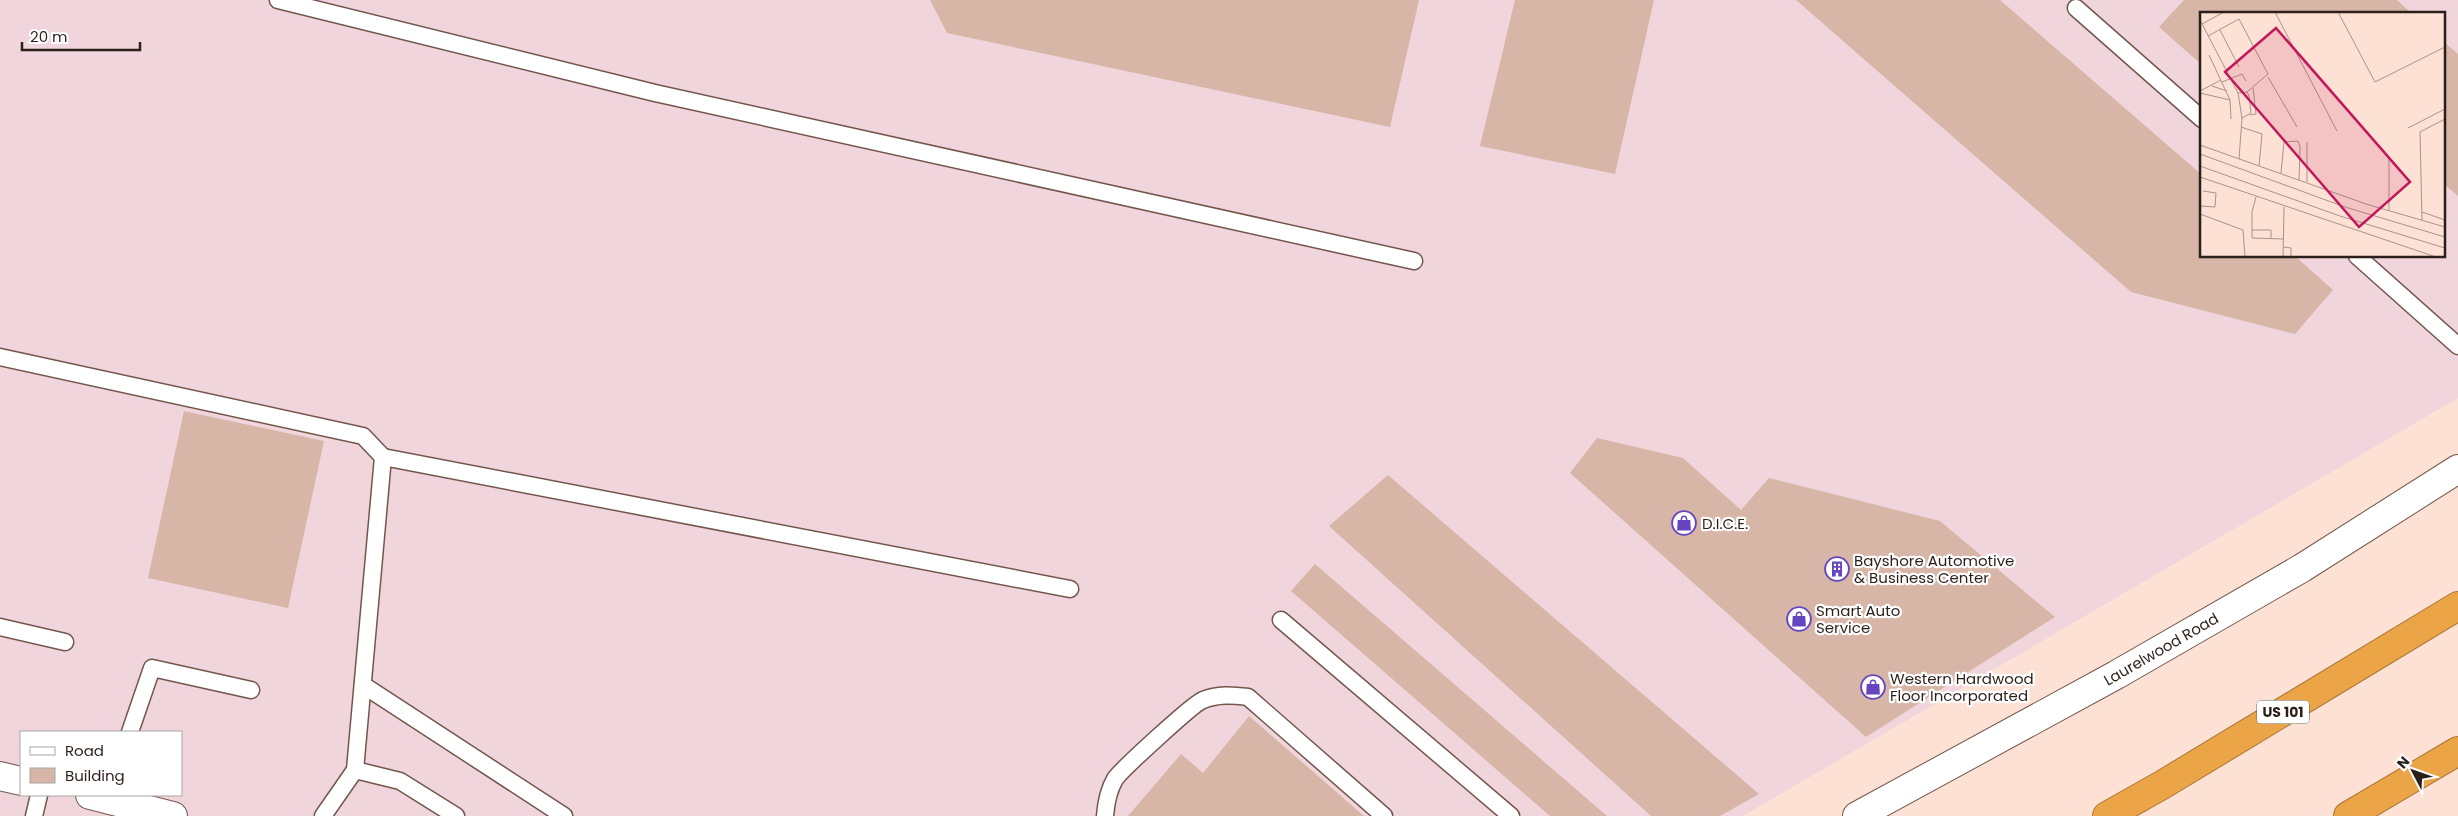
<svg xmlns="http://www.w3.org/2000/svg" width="2458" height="816" viewBox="0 0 2458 816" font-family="Poppins,sans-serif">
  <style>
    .commercial { fill: #f0d6dc; fill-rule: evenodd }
    .building { fill: #d7b5a7 }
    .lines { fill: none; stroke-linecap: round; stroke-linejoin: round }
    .service-casing { stroke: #735649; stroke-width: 19 }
    .tertiary-casing { stroke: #735649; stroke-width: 30 }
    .motorway-casing { stroke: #a87637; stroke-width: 30 }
    .service { stroke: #fff; stroke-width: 16 }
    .tertiary { stroke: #fff; stroke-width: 28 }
    .motorway { stroke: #eba547; stroke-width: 28 }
    .labels { text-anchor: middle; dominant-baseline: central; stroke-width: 4.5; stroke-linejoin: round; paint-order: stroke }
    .shield { fill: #fff; stroke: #6b625f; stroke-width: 1 }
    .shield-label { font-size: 14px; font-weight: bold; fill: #2b1f1a }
    .poi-label { font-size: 15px; fill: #2b1f1a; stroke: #fff; text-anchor: start }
    .street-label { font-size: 15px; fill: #2b1f1a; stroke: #fff }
    .inset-road { fill: none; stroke: #a9938a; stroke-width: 1 }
    .view { fill: #c2185b; fill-opacity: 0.15; stroke: #c2185b; stroke-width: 2.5 }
    .inset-edge { fill: none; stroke: #2b1f1a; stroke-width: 2.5 }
  </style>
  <rect width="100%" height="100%" fill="#fde1d5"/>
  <path class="commercial" d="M0,0h2458v398l-715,418h-1743zM2202,14h242v242h-242zM21,732h160v63h-160z"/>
  <g class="building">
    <path d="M930,0h489l-29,127 -443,-94z"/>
    <path d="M1515,0h139l-39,174 -135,-28z"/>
    <path d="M1796,0h204l202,175v81h93l38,34 -38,44 -164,-42z"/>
    <path d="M2184,0h213l15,14h-210v51l-43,-38z"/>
    <path d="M2444,42l14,12v142l-14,-12z"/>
    <path d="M184,411l140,30 -36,167 -140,-30z"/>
    <path d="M1597,438l86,20 58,52 28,-32 171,43 115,96 -189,120 -296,-264z"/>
    <path d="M1388,475l371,319 -39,22h-69l-322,-290z"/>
    <path d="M1315,564l292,252h-57l-259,-225z"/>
    <path d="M1249,716l115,100h-236l53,-62 22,19z"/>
  </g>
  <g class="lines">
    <g class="service-casing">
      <g id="service">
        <path d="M278,0l377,93 759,168"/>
        <path d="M2076,8l126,111"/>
        <path d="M2357,256l101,90"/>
        <path d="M0,357l363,79 20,21 -28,313"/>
        <path d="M383,457l687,132"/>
        <path d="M1281,620l230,196"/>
        <path d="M0,627l65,15"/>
        <path d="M363,685l201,131"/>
        <path d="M130,732l22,-64 99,22"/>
        <path d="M34,816l5,-21"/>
        <path d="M323,816l32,-46 45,11 56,35"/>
        <path d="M1105,816c1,-13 3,-25 10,-37 6,-9 79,-76 88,-79 15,-6 29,-5 45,-3l136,119"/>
      </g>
    </g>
    <g class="tertiary-casing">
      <g id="tertiary">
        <path d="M0,776l21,5"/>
        <path d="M90,795l83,21"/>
        <path d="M1857,816l259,-141 186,-107 156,-99"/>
      </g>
    </g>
    <g class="motorway-casing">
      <g id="motorway">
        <path d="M2107,816l55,-31 296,-179"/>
        <path d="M2348,816l110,-65"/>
      </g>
    </g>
    <use href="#service" class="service"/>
    <use href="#tertiary" class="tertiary"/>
    <use href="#motorway" class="motorway"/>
  </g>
  <defs>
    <g id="shop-ring" transform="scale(1.25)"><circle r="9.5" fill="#fff" stroke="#6546bf" stroke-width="1.5"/><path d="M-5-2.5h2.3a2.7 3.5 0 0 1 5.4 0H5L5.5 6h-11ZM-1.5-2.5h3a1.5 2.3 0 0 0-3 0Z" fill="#6546bf"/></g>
    <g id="building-ring" transform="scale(1.25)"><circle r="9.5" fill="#fff" stroke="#6546bf" stroke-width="1.5"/><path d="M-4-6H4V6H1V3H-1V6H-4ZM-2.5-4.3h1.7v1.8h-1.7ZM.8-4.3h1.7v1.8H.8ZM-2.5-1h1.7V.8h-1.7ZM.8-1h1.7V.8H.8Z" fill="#6546bf"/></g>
  </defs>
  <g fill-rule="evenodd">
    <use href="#shop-ring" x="1684" y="523"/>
    <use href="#building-ring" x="1837" y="569"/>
    <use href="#shop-ring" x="1799" y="619"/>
    <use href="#shop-ring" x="1873" y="687"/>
  </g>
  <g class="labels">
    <rect class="shield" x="2257" y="700.5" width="52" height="23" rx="4"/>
    <g class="shield-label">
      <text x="2283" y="712">US 101</text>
    </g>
    <g class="poi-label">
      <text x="1702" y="523">D.I.C.E.</text>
      <text x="1854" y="560">Bayshore Automotive<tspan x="1854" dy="17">&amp; Business Center</tspan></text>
      <text x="1816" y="610">Smart Auto<tspan x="1816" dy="17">Service</tspan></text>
      <text x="1890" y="678">Western Hardwood<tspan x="1890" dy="17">Floor Incorporated</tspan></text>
    </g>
    <g class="street-label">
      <text transform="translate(2161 649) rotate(-30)">Laurelwood Road</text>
    </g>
  </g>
  <g transform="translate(2200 12)">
    <rect width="245" height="245" fill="#fde1d5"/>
    <path class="inset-road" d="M75,0l62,119M138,0l37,70 70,-35M0,8l38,73 4,25 -3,41M2,12l22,-12M20,18l19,37M8,24l31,-17 29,55 -21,18M9,43l21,45 1,19M68,65l29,50M22,70l20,-8 4,7M12,74l15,5M0,79l21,-11M0,81l30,7M38,81l9,-1 2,4 2,17 -9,5M50,103l6,-1 -3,-26M41,115l21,7 -3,32M208,116l37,-19M107,130v40M0,133l166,59 79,23M0,142l145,53 100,30M0,154l140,50 105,32M81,161l3,-31 14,-1 2,6 -1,33M0,165l236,80M56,185l-4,15v26l32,1M0,194l15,1 1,-14 -13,-2M189,198v-51M222,200l23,8M0,202l43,16 2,27M222,208l-2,-88 25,-13M52,218h19v9M84,235l7,1v9M83,245l1,-50"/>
    <path class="view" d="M76,16l134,154 -51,45 -134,-155z"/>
    <rect width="245" height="245" class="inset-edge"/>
  </g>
  <rect x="20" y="731" width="162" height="65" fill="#ffffff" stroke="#aaa5a3"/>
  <rect x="30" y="747" width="25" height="8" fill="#ffffff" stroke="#aaa5a3"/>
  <text x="65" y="756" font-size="15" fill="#2b1f1a">Road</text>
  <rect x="30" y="768" width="25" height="15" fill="#d7b5a7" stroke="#aaa5a3"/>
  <text x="65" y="781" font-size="15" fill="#2b1f1a">Building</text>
  <g transform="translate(2413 771) rotate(311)" stroke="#ffffff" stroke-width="4" paint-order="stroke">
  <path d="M0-4L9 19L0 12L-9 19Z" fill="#2b1f1a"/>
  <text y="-8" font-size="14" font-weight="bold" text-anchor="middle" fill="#2b1f1a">N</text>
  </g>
  <path d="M22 42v8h118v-8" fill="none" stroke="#2b1f1a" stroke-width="2.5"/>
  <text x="30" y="42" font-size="15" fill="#2b1f1a" stroke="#ffffff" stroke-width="4" paint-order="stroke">20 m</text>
</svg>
